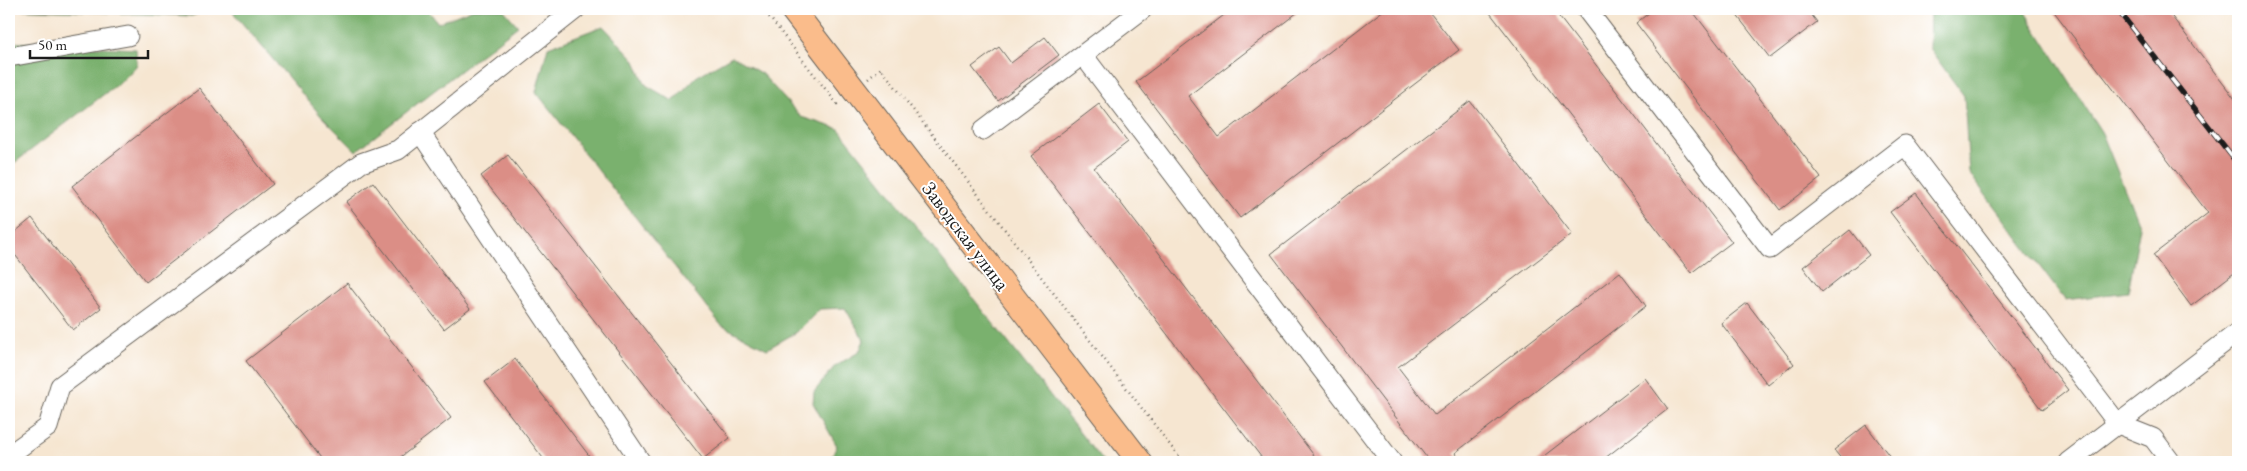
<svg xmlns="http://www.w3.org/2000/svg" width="2247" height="471" viewBox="0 0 2247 471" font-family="'EB Garamond',serif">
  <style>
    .forest { fill: #7ab16e; stroke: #4b6645 }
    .building { fill: #db8e86 }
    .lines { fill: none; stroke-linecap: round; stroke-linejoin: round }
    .minor-casing { stroke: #68635b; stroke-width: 21 }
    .major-casing { stroke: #68635b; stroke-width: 26 }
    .path { stroke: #68635b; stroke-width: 2.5; stroke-dasharray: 1 4; stroke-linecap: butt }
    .minor { stroke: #fff; stroke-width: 19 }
    .major { stroke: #fabc8b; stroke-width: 24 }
    .rail-casing { stroke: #1c1c1c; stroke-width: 5.5 }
    .rail { stroke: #fff; stroke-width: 4; stroke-dasharray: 11; stroke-linecap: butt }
    .labels { text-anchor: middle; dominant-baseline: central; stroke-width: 4; stroke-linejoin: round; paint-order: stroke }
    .street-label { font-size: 20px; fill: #1c1c1c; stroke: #fff }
  </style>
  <rect width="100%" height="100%" fill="#fff"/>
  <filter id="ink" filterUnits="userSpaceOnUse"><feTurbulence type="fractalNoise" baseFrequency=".02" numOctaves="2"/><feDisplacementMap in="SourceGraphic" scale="10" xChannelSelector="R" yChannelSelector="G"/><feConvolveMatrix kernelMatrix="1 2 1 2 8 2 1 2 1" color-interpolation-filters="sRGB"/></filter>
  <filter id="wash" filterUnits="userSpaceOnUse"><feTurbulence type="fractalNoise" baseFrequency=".0096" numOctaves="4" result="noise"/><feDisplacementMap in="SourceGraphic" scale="20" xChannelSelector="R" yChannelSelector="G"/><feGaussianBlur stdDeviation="1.12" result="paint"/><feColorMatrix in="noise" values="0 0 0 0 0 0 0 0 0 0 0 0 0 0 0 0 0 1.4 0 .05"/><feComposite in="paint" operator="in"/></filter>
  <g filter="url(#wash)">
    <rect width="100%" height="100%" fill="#f6e6d1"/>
    <g class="forest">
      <path d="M9,9h202l-19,7z"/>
      <path d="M230,9h197l11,14 35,-14h30l15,17 -162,125 -34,-34z"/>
      <path d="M1930,9h93l79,124 38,94 -12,65 -63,8 -96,-127 -5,-77 -35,-48z"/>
      <path d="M603,26l31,33 12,26 27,16 23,-24 36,-21 30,18 39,43 38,12 264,333h-274l8,-16 -24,-43 1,-11 21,-26 24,-14 5,-12 -19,-32 -25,1 -23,23 -30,17 -46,-24 -185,-233 12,-45z"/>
      <path d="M9,42l127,7 1,16 -13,14 -115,88z"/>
    </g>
    <g id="blocks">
      <g class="building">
        <path d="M1232,9h70l-114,87 31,41 166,-128h42l32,41 -219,168 -104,-136z"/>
        <path d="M1487,9h66l179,233 -41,31z"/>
        <path d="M1654,9h37l130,169 -41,32 -144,-187z"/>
        <path d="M1732,9h75l10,13 -47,36z"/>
        <path d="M2052,9h114l72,94v167l-47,36 -38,-51 55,-42z"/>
        <path d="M1045,37l14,18 -61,46 -26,-34 27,-20 12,16z"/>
        <path d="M199,88l74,96 -127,98 -74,-96z"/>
        <path d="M1470,101l102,133 -174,133 37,48 185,-143 26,34 -191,147 7,9h-32l-159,-208z"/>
        <path d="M1099,104l29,38 -34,26 225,294h-54l-234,-306z"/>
        <path d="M508,155l222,283 -27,21 -222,-283z"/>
        <path d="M373,182l97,127 -26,20 -98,-127z"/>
        <path d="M1916,193l152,197 -26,20 -152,-198z"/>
        <path d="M32,218l69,90 -28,22 -64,-83v-10z"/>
        <path d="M1850,230l19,25 -47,37 -19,-25z"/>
        <path d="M347,283l104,135 -57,44h-71l-77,-101z"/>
        <path d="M1747,303l47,61 -26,21 -47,-62z"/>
        <path d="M515,359l79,103h-48l-61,-80z"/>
        <path d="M1645,378l23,31 -68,53h-64z"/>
        <path d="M1866,425l28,37h-50l-10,-12z"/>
      </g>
    </g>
  </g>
  <g filter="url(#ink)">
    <use href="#blocks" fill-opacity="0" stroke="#68635b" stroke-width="1"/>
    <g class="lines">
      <g class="minor-casing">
        <g id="minor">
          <path d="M1586,9l184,240 135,-104 213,279 35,14 18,24"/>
          <path d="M1083,55l309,407"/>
          <path d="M9,57l119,-21"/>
          <path d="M983,130l160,-121"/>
          <path d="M420,132l221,330"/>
          <path d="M9,455l39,-28 12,-41 301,-223 37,-13 178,-141"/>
          <path d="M2068,462l170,-130"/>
        </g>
      </g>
      <g class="major-casing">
        <path id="major" d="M792,9l348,453"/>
      </g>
      <g class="path">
        <path d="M763,9l74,95 1,-2"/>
        <path d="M868,79l13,-11 302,394"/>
      </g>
      <use href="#minor" class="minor"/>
      <use href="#major" class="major"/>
      <g class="rail-casing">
        <path id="rail" d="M2117,9l121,155"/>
      </g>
      <use href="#rail" class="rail"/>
    </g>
  </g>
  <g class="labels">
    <g class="street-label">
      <text transform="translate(966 236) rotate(53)">Заводская улица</text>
    </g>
  </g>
  <rect width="2247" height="471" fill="none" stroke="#fff" stroke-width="30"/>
  <path d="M30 50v8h118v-8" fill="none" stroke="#1c1c1c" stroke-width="2.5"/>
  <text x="38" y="50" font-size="15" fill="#1c1c1c" stroke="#ffffff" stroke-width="4" paint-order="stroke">50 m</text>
</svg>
